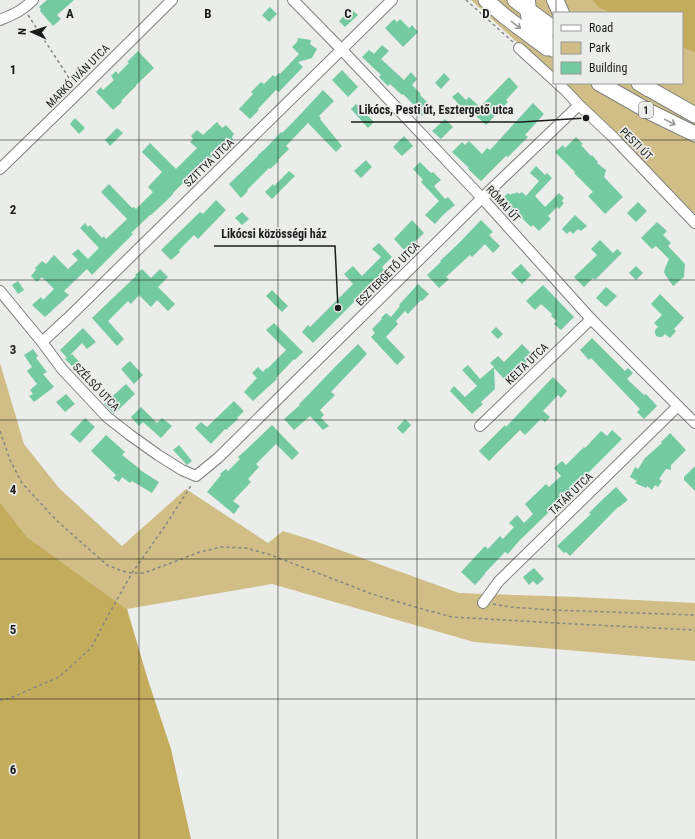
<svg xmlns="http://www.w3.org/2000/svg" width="695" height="839" viewBox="0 0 695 839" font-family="'Roboto Condensed',sans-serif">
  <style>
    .green { fill: #d0be86 }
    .forest { fill: #c4ac5d }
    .building { fill: #74caa1 }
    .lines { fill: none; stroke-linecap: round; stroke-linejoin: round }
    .minor-casing { stroke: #7f817e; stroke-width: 12 }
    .primary-casing { stroke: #7f817e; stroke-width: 17 }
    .trunk-casing { stroke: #7f817e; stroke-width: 18 }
    .path { stroke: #848683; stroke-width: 1.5; stroke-dasharray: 3 3; stroke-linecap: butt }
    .minor { stroke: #fff; stroke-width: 10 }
    .primary { stroke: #fff; stroke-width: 15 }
    .trunk { stroke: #fff; stroke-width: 16 }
    .oneway { stroke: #989998 }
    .grid { fill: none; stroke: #1b1c1b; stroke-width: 1; stroke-opacity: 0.55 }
    .labels { text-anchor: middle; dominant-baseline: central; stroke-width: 3.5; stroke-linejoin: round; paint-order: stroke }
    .shield { fill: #eaede9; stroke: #595b59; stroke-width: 1 }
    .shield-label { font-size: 10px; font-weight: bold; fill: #1b1c1b }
    .street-label { font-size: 11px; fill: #1b1c1b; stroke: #eaede9 }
    .grid-label { font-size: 13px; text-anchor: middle; font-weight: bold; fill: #1b1c1b; stroke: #eaede9; stroke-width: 3.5; stroke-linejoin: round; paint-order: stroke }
    .leader { fill: none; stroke: #1b1c1b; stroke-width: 1.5 }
    .callout-dot { fill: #1b1c1b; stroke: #eaede9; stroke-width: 1.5 }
    .callout-label { font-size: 12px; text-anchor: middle; font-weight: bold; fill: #1b1c1b; stroke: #eaede9; stroke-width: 3.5; stroke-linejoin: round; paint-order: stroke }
  </style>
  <rect width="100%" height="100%" fill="#eaede9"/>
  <g class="green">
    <path d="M471,0h121l7,8 12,5h-57v63z"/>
    <path d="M682,47l13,6v161l-92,-94 -41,-37h120z"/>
    <path d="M0,363l24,81 35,44 63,58 64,-57 82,54 15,-12 29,9 147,53 118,4 118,6v58l-221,-19 -202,-58 -145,25 -100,-72 -27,-35z"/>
  </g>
  <g class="forest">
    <path d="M592,0h103v53l-13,-6v-34h-71l-12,-5z"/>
    <path d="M0,502l27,35 100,72 21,71 23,69 20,90h-191z"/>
  </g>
  <g class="building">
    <path d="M47,0h27l-17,15 4,4 -8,7 -13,-15 1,-2 -2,-2z"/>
    <path d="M270,7l7,7 -8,8 -7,-7z"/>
    <path d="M351,9l7,6 -13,12 -6,-6z"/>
    <path d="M394,19l3,3 3,-3 9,9 3,-3 6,7 -15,15 -18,-19z"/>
    <path d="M298,38l13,2 -1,4 7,5 -5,9 -14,4 5,5 -24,25 -3,-2 -18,19 1,1 -9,9 -11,-10 14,-15 -2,-2 10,-10 3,2 9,-9 2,2 4,-4 1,1 19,-20 -7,-7 5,-5z"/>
    <path d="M382,45l7,6 -8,8 23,21 7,-8 6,7 -5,6 9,9 -1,1 11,11 -9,10 -8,-7 2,-2 -13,-13 -1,1 -12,-11 -2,2 -9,-9 2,-2 -19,-18 7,-7 5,4z"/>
    <path d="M138,51l16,17 -18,17v1l-15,15 1,1 -9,8 -17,-18 5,-5 2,3 11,-10 -3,-4 5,-5 2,3 11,-11 -2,-1z"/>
    <path d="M342,70l16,17 -10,10 -16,-17z"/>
    <path d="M444,73l6,6 -9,10 -6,-6z"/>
    <path d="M509,77l9,10 -12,13 2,2 -22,23 -15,-14 -3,3 -16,-17 6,-5 8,8 3,-3 11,10z"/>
    <path d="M323,90l11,11 -15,15 2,2 -1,1 22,27 -6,6 -28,-29 -22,23 3,3 -11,11 1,1 -9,8 -1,-1 -22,22 1,1 -7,7 -12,-14 29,-28h-1l9,-8 15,-16 1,1 13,-13z"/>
    <path d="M533,103l11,11 -19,21 3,2 -20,20 -2,-1 -25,25 -13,-12 1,-1 -17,-16 10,-10 3,3 4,-4 13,13 5,-6 3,2z"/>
    <path d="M356,104l18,18 -6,6 -17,-19z"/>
    <path d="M75,118l10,10 -6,6 -9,-10z"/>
    <path d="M445,119l8,8 -12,12 -9,-8z"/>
    <path d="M217,122l5,6 4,-3 8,9 -2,3 1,3 -4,4 -2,-2 -33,32 -1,-1 -20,20v1l-9,9 -13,12h-1l-19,18 2,1 -41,41 -5,-6 -23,22 5,4 -24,22 -13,-12 9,-8 2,3 11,-11 -12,-12 -5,5 -6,-6 5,-6 -1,-2 7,-7 4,3 8,-9 14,14 10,-9 -6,-6 6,-5 10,10 11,-11 -19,-20 5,-5 3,4 2,-2 12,13 2,-2 2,3 21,-20 -26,-27 8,-8 23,24 2,-1 2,2 17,-17 -5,-5 14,-15 -20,-20 8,-9 26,26 21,-21 -7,-6 3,-3 -2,-3 6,-6 6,5z"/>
    <path d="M117,128l6,5 -13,13 -5,-6z"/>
    <path d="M404,136l9,10 -11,10 -9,-9z"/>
    <path d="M576,137l7,7 -2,1 10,11 1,-1 6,7 -1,1 9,7 -2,7 19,20 -18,17 -17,-18 5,-4 -19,-19 1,-1 -20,-20 8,-7 2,3z"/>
    <path d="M366,160l6,7 -11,11 -7,-7z"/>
    <path d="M420,162l11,11 2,-1 8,8 -7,6 11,13 3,-2 7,8 -12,10 -8,9 -10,-9 14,-14 -18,-19 2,-2 -10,-11z"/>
    <path d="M536,166l9,9 2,-2 5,5 -17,18 10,11 14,-14 5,5 -2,3 2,2 -5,6 -2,-2 -9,9 3,3 -12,12 -6,-6 -2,2 -15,-15 -2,1 -13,-13 7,-7 2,2 3,-2 1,1 3,-2 2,2 3,-2 4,4 13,-15 -9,-8z"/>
    <path d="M289,171l6,5 -23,23 -7,-7 8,-8 1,2z"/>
    <path d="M216,200l10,10 -28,29 -4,-4 -15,15 1,2 -9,8 -10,-10 39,-38 3,2z"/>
    <path d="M638,202l9,9 -11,11 -9,-9z"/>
    <path d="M242,212l7,7 -7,6 -7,-7z"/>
    <path d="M575,215l12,11 -6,5 -3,-2 -5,5 -3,-3 -3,3 -5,-5z"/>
    <path d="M412,220l12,13 -19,18 -11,-12z"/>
    <path d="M481,220l12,12 -4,3 11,11 -7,7 -8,-9 -13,13 -2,-2 -24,22 3,2 -10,9 -12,-13 14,-13 -1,-1 19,-18z"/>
    <path d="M657,222l10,9 -4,4 8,8 -3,3 17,18 -1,13 -11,9 -7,-10 -2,-4 1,-4 4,-9 -13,-13 -4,3 -11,-11z"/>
    <path d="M600,240l13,13 4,-4 5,4 -27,27 -2,-2 -9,9 -10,-10 23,-22 -6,-6z"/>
    <path d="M379,243l13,14 -10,10 4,5 -8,8 -2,-2 -18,18 1,1 -46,46 -11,-11 6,-7 2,2 43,-43 -9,-10 9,-8 9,10 19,-19 -9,-8z"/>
    <path d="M521,264l10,11 -9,9 -11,-11z"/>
    <path d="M636,266l7,7 -7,7 -7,-7z"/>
    <path d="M142,269l9,9 9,-9 8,8 -10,10 17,17 -7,7 -11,-11 -6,7 -12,-12 -8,9 -3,-3 -20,20 16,18 -7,7 -25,-28 44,-42 -1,-1z"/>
    <path d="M18,281l6,9 -6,4 -6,-9z"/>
    <path d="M418,284l11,10 -7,7 -1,-1 -13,14 -3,-3 -9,10 2,3 -12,13 19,20 -8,8 -26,-28 4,-4 -3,-4 10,-10 -1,-1 5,-5 5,4 9,-11 -1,-1z"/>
    <path d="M543,285l31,32 -13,13 -7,-6 3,-3 -6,-5 1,-2 -11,-10 -6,6 -9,-9z"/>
    <path d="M606,287l11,9 -11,11 -10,-9z"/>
    <path d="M272,290l16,16 -6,6 -16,-16z"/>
    <path d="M660,294l24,24 -10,11 2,2 -6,7 -5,-4 -3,3h-3l-3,-1 -1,-3v-3l3,-3 -4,-4 8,-8 -11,-11z"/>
    <path d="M274,323l29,29 -8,8 -1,-1 -18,19 1,1 -24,22 -9,-9 13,-14 -5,-5 6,-6 5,5 3,-4 1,1 19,-19 -20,-20z"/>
    <path d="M496,327l7,7 -5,5 -7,-7z"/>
    <path d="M83,328l13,14 -9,7 -5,-6 -13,13 3,-2 10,11 -6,5 -11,-11 2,-1 -7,-8z"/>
    <path d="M592,338l33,33 3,-3 5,5 -6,6 17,16 2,-1 11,12 -13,13 -7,-7 3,-3 -49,-51 -2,2 -9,-10z"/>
    <path d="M358,344l9,10 -36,38 4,3 -15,15 4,5 -3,3 8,8 -6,4 -13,-14 -16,14 -10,-11 16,-14 -1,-1 13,-13 22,-23z"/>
    <path d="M522,344l11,11 -10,11 -1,-1 -17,15 -11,-12 1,21 -14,13 2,2 -11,10 -22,-23 4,-5 11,11 12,-11 -15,-16 6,-5 12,14 14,-12 -4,-4 8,-7 6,6z"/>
    <path d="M33,349l5,7 -2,2 11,14 -4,2 11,13 -20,15 -5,-6 4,-2 -3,-4 7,-6 -10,-13 5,-4 -8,-12z"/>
    <path d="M130,361l13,14 -9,9 -13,-15z"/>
    <path d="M553,377l14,14 -6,7 -3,-3 -15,16 7,6 -5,5 -4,-3 -16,16 -5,-5 -31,31 -10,-10 26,-26 1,2z"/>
    <path d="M126,384l9,10 -21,20 -10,-10z"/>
    <path d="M66,394l9,10 -10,8 -9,-10z"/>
    <path d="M234,401l10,10 -7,7 1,1 -12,11 -1,-1 -14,15 -16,-16 6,-6 6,5z"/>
    <path d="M141,407l16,16 5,-5 10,8 -11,12 -18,-16 -4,4 -8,-9z"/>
    <path d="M85,418l10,9 -15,16 -10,-9z"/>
    <path d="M405,419l6,6 -8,9 -6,-6z"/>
    <path d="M272,425l27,28 -7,7 -16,-16 -20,20 3,3 -11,12 3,3 -18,19 7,5 -6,8 -27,-22 14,-17 -1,-1 6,-5 2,2 12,-12 -2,-2 10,-9z"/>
    <path d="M612,430l10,9 -40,40 -31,30v1l-32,31 -11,13 -3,-2 -20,21v1l-10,11 -14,-13 24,-26 3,3 12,-13 3,3 11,-12 -5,-4 8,-8 7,8 9,-9 -8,-10 21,-20 3,3 12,-11 -7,-8 8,-7 4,4 18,-18 1,1 16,-17 6,5z"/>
    <path d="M670,433l16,17 -15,15v5l-5,-1 -7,10 3,2 -4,6 -3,-2 -3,5 -5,-4 -1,2 -11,-5 2,-2 -7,-4 5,-10 3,2 7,-11 17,-15 -1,-1z"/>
    <path d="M106,435l19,17 -3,3 18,14v1l19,12 -7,11 -20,-12 -2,2 -8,-6 -3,5 -6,-4 3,-3 -25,-24z"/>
    <path d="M179,445l13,16 -5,4 -14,-15z"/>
    <path d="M695,466v25l-11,-11v-3z"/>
    <path d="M616,487l12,13 -9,7h-1l-48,49 -4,-4 -2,1 -7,-7 34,-32 -2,-1 11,-11z"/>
    <path d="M534,568l10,11 -7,6 -4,-4 -4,4 -6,-8z"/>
  </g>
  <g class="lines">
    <g class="minor-casing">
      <g id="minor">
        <path d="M293,0l49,50 140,148 109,121 104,104"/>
        <path d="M0,20c14,-6 22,-9 33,-20"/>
        <path d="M519,48l35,32"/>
        <path d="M557,83l9,8 13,14 34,32 82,86"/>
        <path d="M0,169l78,-76 94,-93"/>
        <path d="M0,291l42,51 20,27 45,48 23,18 28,20 24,15 14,6 22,-18 264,-260 97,-93"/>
        <path d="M42,342l25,-23 325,-319"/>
        <path d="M480,426l111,-107"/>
        <path d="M483,603l16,-22 179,-175"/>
      </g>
    </g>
    <g class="primary-casing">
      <g id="primary">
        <path d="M486,0l17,15 44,33"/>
        <path d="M515,0l39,29"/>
        <path d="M599,83l51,29 45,22"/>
        <path d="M639,83l56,32"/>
      </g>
    </g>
    <g class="trunk-casing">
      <g id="trunk">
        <path d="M527,0c1,25 9,33 27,49"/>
        <path d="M555,0l6,13"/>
        <path d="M641,83l7,5"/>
      </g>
    </g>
    <g class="path">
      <path d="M466,0l47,42"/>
      <path d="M28,15l45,69"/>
      <path d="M0,431l10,29 12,23 35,38 50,44 15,6 10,2h12l56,-21 21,-5 25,1 25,7 101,39 43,13 37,10 122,7 121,6"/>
      <path d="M493,604l17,3 42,3 143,5"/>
      <path d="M0,700l8,-1 51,-22 32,-29 19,-36 22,-39 33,-47 27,-42"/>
    </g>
    <use href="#minor" class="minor"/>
    <use href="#primary" class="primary"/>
    <use href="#trunk" class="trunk"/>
  </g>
  <defs><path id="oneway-shaft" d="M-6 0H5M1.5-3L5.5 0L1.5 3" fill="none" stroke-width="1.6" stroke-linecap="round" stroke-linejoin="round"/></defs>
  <g class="oneway">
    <use href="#oneway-shaft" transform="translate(516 25) rotate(37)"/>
    <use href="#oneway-shaft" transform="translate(670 122) rotate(26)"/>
  </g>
  <path class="grid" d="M139,0v839M278,0v839M417,0v839M556,0v13M556,83v756M0,140h695M0,280h695M0,420h695M0,559h695M0,699h695"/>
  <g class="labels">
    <rect class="shield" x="639" y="102" width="14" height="16" rx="3"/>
    <g class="shield-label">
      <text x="646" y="110">1</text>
    </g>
    <g class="street-label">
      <text transform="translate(78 76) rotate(-45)">MARKÓ IVÁN UTCA</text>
      <text transform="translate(636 144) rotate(45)">PESTI ÚT</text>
      <text transform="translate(209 163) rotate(-44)">SZITTYA UTCA</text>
      <text transform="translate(503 204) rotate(48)">RÓMAI ÚT</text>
      <text transform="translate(388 274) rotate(-45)">ESZTERGETŐ UTCA</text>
      <text transform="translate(527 364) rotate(-44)">KELTA UTCA</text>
      <text transform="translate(96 387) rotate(46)">SZÉLSŐ UTCA</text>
      <text transform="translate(571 494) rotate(-44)">TATÁR UTCA</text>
    </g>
  </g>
  <g class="grid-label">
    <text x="70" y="18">A</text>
    <text x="208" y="18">B</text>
    <text x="348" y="18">C</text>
    <text x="486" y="18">D</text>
    <text x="13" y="74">1</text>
    <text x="13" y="214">2</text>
    <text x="13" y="354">3</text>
    <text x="13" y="494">4</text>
    <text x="13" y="634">5</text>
    <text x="13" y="774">6</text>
  </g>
  <path class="leader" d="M586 118L521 122H351M338 308L335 246H214"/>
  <g class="callout-dot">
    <circle cx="586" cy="118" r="4"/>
    <circle cx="338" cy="308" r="4"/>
  </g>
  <g class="callout-label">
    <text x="436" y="114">Likócs, Pesti út, Esztergető utca</text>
    <text x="274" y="238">Likócsi közösségi ház</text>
  </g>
  <rect x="553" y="12" width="130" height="72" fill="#eaede9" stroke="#979997"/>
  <rect x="561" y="25" width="20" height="6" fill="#ffffff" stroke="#979997"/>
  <text x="589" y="32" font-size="12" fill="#1b1c1b">Road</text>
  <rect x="561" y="42" width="20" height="12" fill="#d0be86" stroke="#979997"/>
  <text x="589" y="52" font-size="12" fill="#1b1c1b">Park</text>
  <rect x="561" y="62" width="20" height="12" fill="#74caa1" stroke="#979997"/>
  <text x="589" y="72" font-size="12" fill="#1b1c1b">Building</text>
  <g transform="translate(32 32) rotate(273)" stroke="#eaede9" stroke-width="3" paint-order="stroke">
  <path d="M0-3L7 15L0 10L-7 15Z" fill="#1b1c1b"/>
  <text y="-6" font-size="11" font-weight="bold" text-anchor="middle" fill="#1b1c1b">N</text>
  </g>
</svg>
